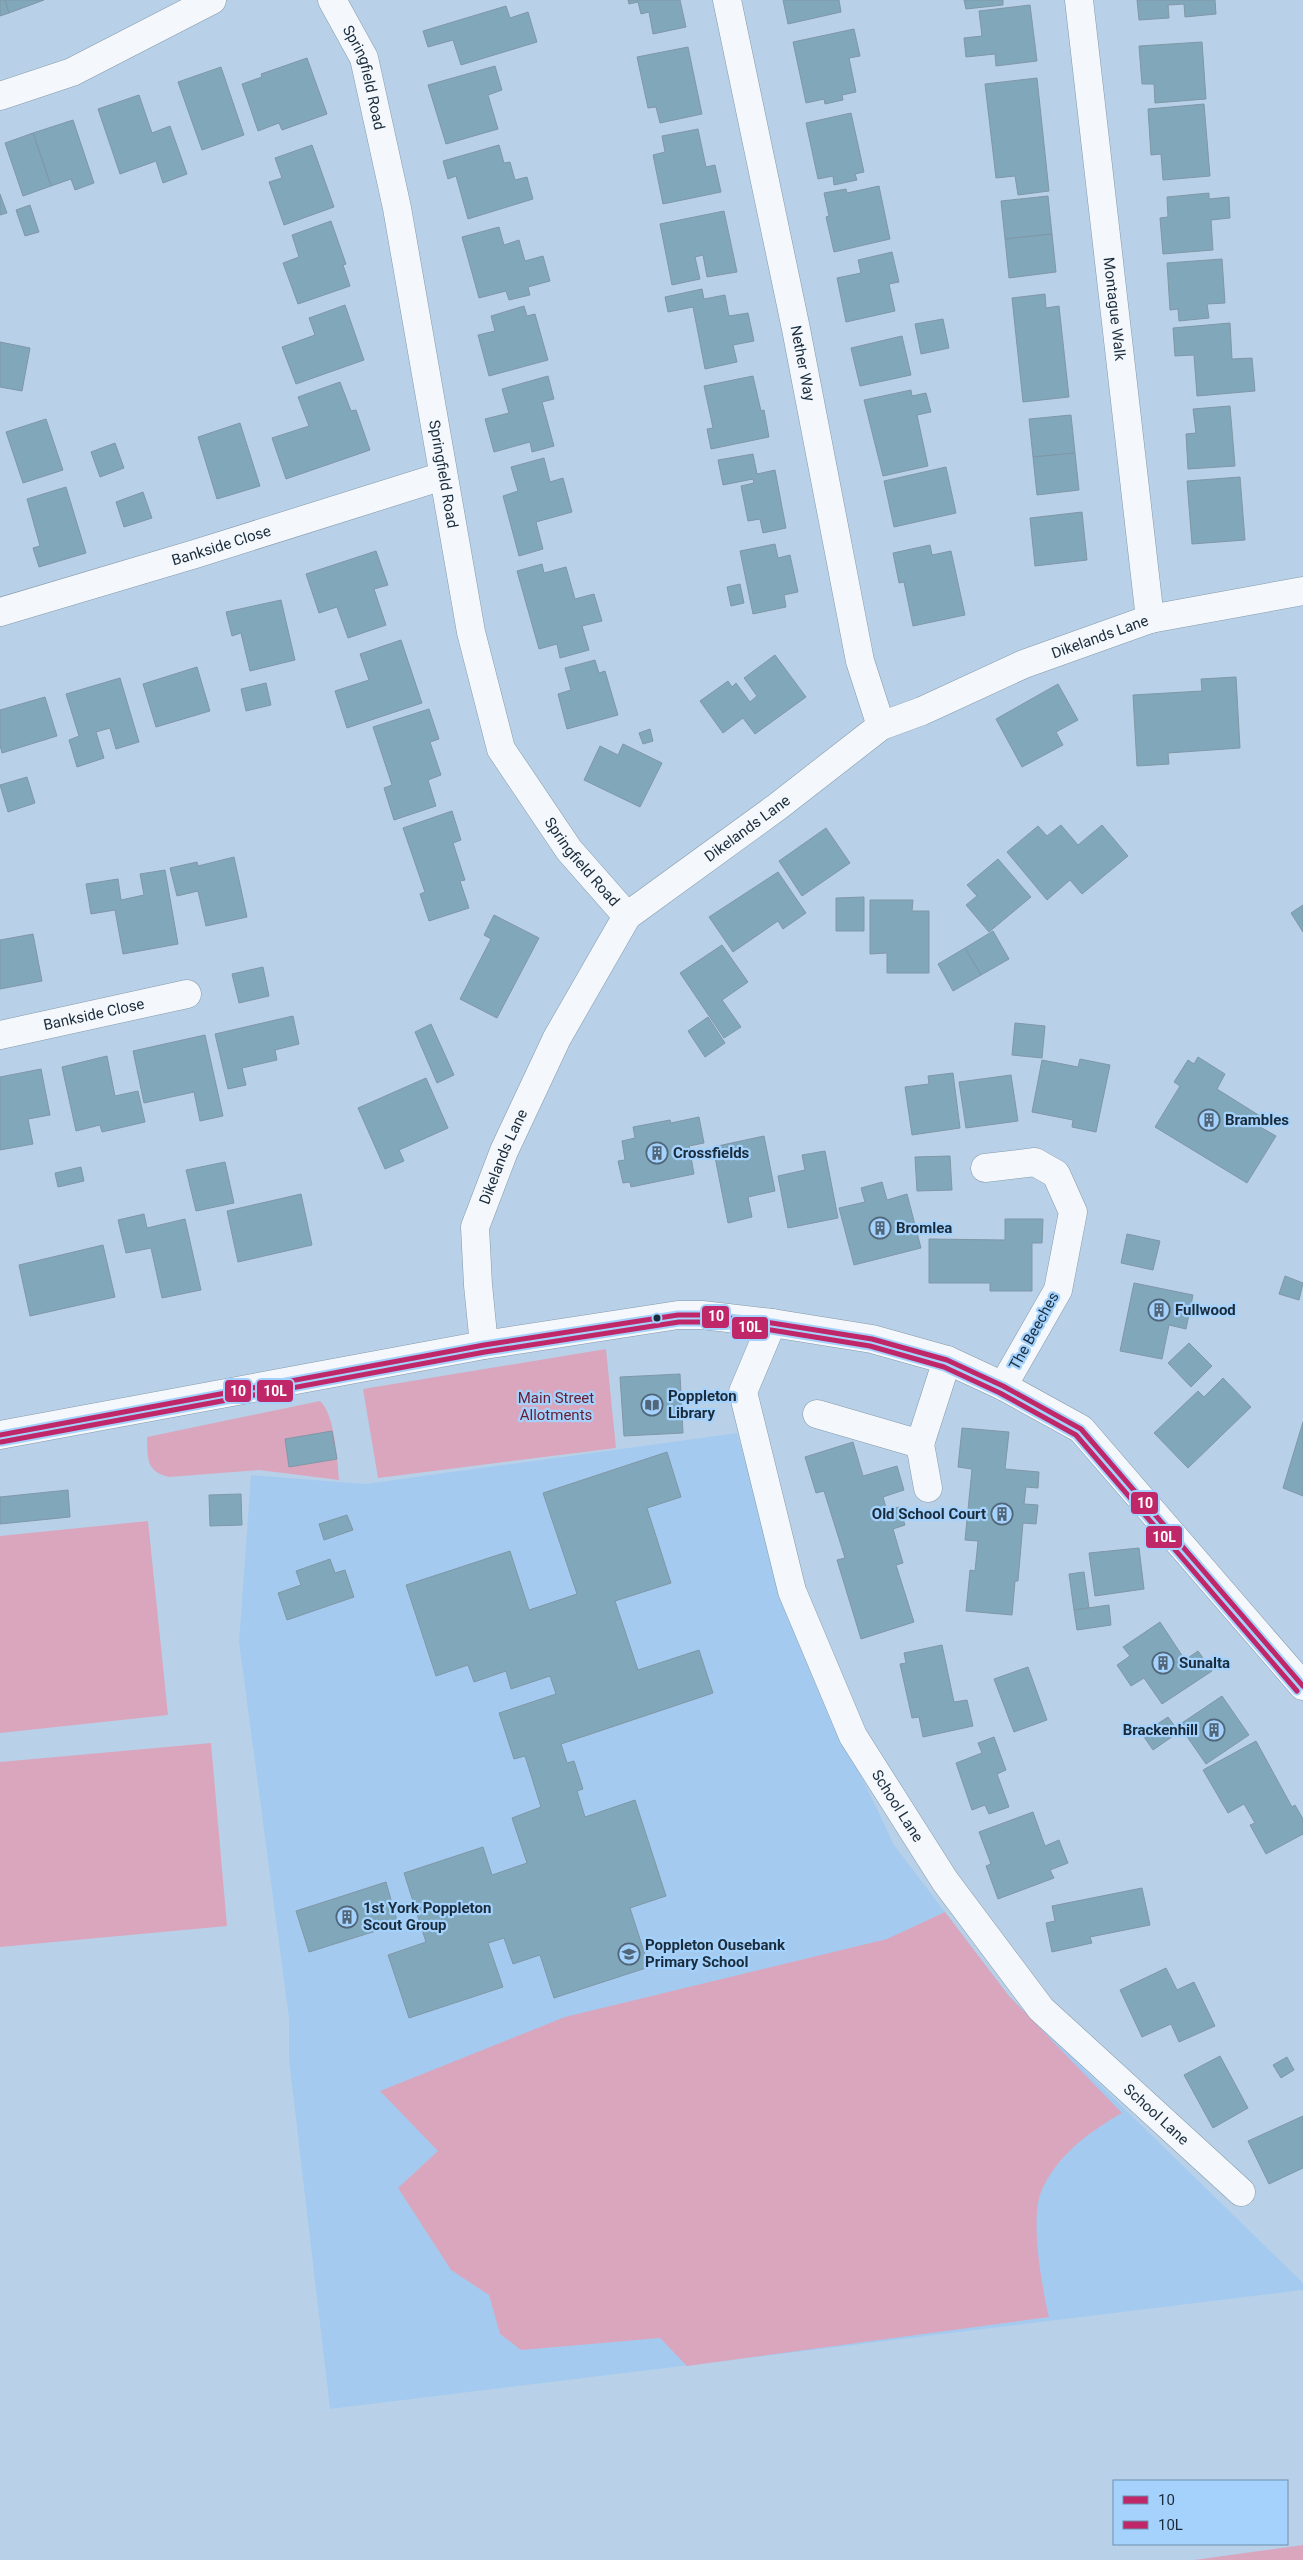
<svg xmlns="http://www.w3.org/2000/svg" width="1303" height="2560" viewBox="0 0 1303 2560" font-family="Roboto,sans-serif">
  <style>
    .built { fill: #a4cbef }
    .green { fill: #daa6be }
    .building { fill: #80a7ba; stroke: #8097a7 }
    .lines { fill: none; stroke-linecap: round; stroke-linejoin: round }
    .minor-casing { stroke: #8599aa; stroke-width: 29 }
    .minor { stroke: #f4f8fc; stroke-width: 28 }
    .bus-1-casing { stroke: #a4d2fc; stroke-width: 9 }
    .bus-2-casing { stroke: #a4d2fc; stroke-width: 9 }
    .bus-1 { stroke: #c02769; stroke-width: 5 }
    .bus-2 { stroke: #c02769; stroke-width: 5 }
    .bus-dot { fill: #1a2c3c; stroke: #a4d2fc; stroke-width: 2 }
    .labels { text-anchor: middle; dominant-baseline: central; stroke-width: 4.5; stroke-linejoin: round; paint-order: stroke }
    .street-label { font-size: 15px; fill: #1a2c3c; stroke: #a4d2fc }
    .poi-label { font-size: 15px; font-weight: bold; fill: #1a2c3c; stroke: #a4d2fc; text-anchor: start }
    .park-label { font-size: 15px; fill: #6b1c33; stroke: #a4d2fc }
    .line-badge { stroke: #a4d2fc; stroke-width: 2 }
    .badge-label { font-size: 14px; text-anchor: middle; font-weight: bold; fill: #fff }
  </style>
  <rect width="100%" height="100%" fill="#b8d1e8"/>
  <path class="built" d="M737,1433l63,213 94,199 115,151 294,287v7l-973,119 -41,-349v-42l-50,-376 12,-167 114,9z"/>
  <g class="green">
    <path d="M606,1349l10,99 -238,30 -15,-89z"/>
    <path d="M320,1401c15,14 17,57 19,79l-80,-10 -90,7c-24,-6 -21,-19 -22,-40z"/>
    <path d="M148,1521l20,194 -168,18v-197z"/>
    <path d="M211,1743l16,183 -227,21v-185z"/>
    <path d="M945,1912l64,84 113,117c-33,19 -65,42 -81,79 -11,28 1,96 8,125l-362,49 -27,-28 -139,12 -21,-16 -11,-39 -38,-25 -53,-82 40,-37 -58,-60 185,-74 322,-78z"/>
    <path d="M1303,2545v15h-109z"/>
  </g>
  <g class="building">
    <path d="M0,0h5l4,13 -9,3z"/>
    <path d="M5,0h39l-35,13z"/>
    <path d="M628,0h52l6,27 -33,7 -4,-22 -8,2 -3,-12 -9,2z"/>
    <path d="M783,0h56l2,12 -53,12z"/>
    <path d="M964,0h39v5l-37,4z"/>
    <path d="M1137,0h78l1,14 -31,3 -1,-13 -16,1 1,13 -30,2z"/>
    <path d="M1030,5l7,56 -41,5 -1,-12 -29,3 -2,-19 18,-2 -3,-25z"/>
    <path d="M506,6l4,12 18,-6 9,30 -76,23 -8,-25 -25,7 -5,-16z"/>
    <path d="M854,29l6,27 -11,2 7,34 -14,3 1,5 -18,4 -1,-5 -18,4 -13,-61z"/>
    <path d="M1202,42l4,57 -51,4 -1,-19h-12l-3,-38z"/>
    <path d="M688,47l14,67 -42,9 -4,-16 -8,1 -11,-51z"/>
    <path d="M307,58l20,56 -45,16 -3,-7 -21,8 -16,-47 20,-7 -1,-3z"/>
    <path d="M495,66l7,24 -14,5 10,34 -52,15 -18,-59z"/>
    <path d="M221,67l23,68 -42,15 -24,-68z"/>
    <path d="M1037,78l12,113 -31,4 -3,-19 -19,2 -11,-94z"/>
    <path d="M139,95l13,38 18,-7 17,48 -24,9 -7,-22 -36,13 -22,-65z"/>
    <path d="M1204,104l6,72 -47,4 -2,-26 -10,1 -3,-46z"/>
    <path d="M851,113l13,59 -9,2 2,6 -23,5 -1,-9 -15,3 -12,-56z"/>
    <path d="M73,120l21,63 -19,7 -4,-11 -20,7 -18,-53z"/>
    <path d="M698,129l8,38 9,-2 6,27 -58,12 -10,-49 12,-3 -3,-16z"/>
    <path d="M33,133l18,53 -28,10 -18,-53z"/>
    <path d="M312,145l22,62 -50,18 -15,-43 13,-4 -7,-20z"/>
    <path d="M499,145l5,18 6,-1 5,18 12,-3 6,22 -65,20 -12,-43 -8,3 -5,-18z"/>
    <path d="M879,186l11,53 -56,13 -8,-35 3,-1 -5,-23 22,-4 1,4z"/>
    <path d="M1209,193v6l20,-2 1,21 -19,2 2,30 -50,4 -3,-36 8,-1 -1,-20z"/>
    <path d="M0,194l7,19 -7,2z"/>
    <path d="M1048,196l4,38 -47,5 -4,-38z"/>
    <path d="M30,205l9,27 -14,4 -9,-26z"/>
    <path d="M724,211l13,61 -30,5 -4,-22 -8,2 5,22 -28,6 -12,-61z"/>
    <path d="M331,221l15,43 -3,1 7,21 -52,18 -15,-41 16,-6 -7,-22z"/>
    <path d="M499,227l5,18 15,-5 6,21 18,-5 7,25 -22,6 2,8 -21,5 -3,-9 -27,7 -17,-61z"/>
    <path d="M1052,234l4,38 -47,6 -4,-39z"/>
    <path d="M892,252l7,30 -10,2 6,27 -49,11 -9,-44 24,-5 -3,-13z"/>
    <path d="M1222,259l3,44 -18,1 2,14 -30,3 -1,-12 -8,1 -3,-47z"/>
    <path d="M702,289l2,10 21,-4 4,21 19,-3 6,28 -21,4 4,17 -32,7 -12,-62 -25,5 -3,-15z"/>
    <path d="M1045,294l1,14 13,-2 10,91 -46,5 -11,-104z"/>
    <path d="M345,305l19,55 -68,24 -14,-37 33,-12 -6,-17z"/>
    <path d="M524,306l3,10 8,-2 13,46 -59,16 -11,-41 17,-4 -4,-15z"/>
    <path d="M943,319l6,29 -28,6 -6,-30z"/>
    <path d="M1230,323l2,36 20,-1 3,33 -58,5 -3,-41 -19,1 -2,-28z"/>
    <path d="M902,336l9,39 -51,11 -9,-38z"/>
    <path d="M0,342l30,6 -8,43 -22,-4z"/>
    <path d="M548,376l6,23 -12,3 12,44 -22,6 -2,-10 -36,10 -9,-33 24,-6 -7,-24z"/>
    <path d="M753,376l8,35 3,-1 5,27 -58,12 -4,-20 6,-1 -9,-42z"/>
    <path d="M340,382l11,29 5,-1 14,40 -84,29 -14,-41 37,-12 -11,-29z"/>
    <path d="M911,390l1,6 14,-3 5,19 -14,3 11,51 -45,10 -19,-76z"/>
    <path d="M1230,406l5,60 -47,3 -2,-35 10,-1 -3,-24z"/>
    <path d="M1071,415l4,38 -42,4 -4,-38z"/>
    <path d="M46,419l17,51 -40,13 -17,-51z"/>
    <path d="M240,423l20,63 -43,13 -19,-62z"/>
    <path d="M115,443l9,25 -24,9 -9,-25z"/>
    <path d="M1075,453l4,37 -42,5 -4,-38z"/>
    <path d="M753,454l4,20 18,-4 11,58 -23,5 -3,-14 -12,2 -7,-35 13,-3 -1,-4 -30,6 -5,-25z"/>
    <path d="M544,458l6,24 13,-4 9,34 -36,10 7,27 -24,7 -16,-60 15,-5 -7,-24z"/>
    <path d="M946,467l10,46 -62,14 -10,-46z"/>
    <path d="M1240,477l5,63 -53,4 -5,-63z"/>
    <path d="M66,487l20,66 -47,14 -6,-19 7,-2 -13,-47z"/>
    <path d="M143,492l9,26 -28,9 -8,-25z"/>
    <path d="M1082,512l5,48 -52,6 -5,-48z"/>
    <path d="M775,544l3,14 12,-3 8,37 -14,3 2,12 -33,7 -13,-63z"/>
    <path d="M930,545l2,10 19,-4 14,64 -52,11 -9,-44 -5,1 -6,-30z"/>
    <path d="M376,551l12,34 -14,4 12,36 -38,13 -11,-31 -18,6 -13,-39z"/>
    <path d="M542,564l2,9 22,-6 9,32 19,-5 8,27 -20,5 7,24 -29,8 -3,-14 -18,5 -22,-78z"/>
    <path d="M740,584l4,19 -13,3 -4,-19z"/>
    <path d="M281,600l14,60 -45,11 -9,-38 -9,3 -6,-24z"/>
    <path d="M401,640l21,63 -75,25 -12,-37 34,-11 -9,-26z"/>
    <path d="M775,655l31,42 -51,37 -12,-16 -20,15 -23,-32 28,-20 4,6 4,-4 14,19 7,-6 -13,-18z"/>
    <path d="M595,660l4,13 6,-2 13,44 -51,14 -9,-35 13,-4 -6,-22z"/>
    <path d="M197,667l13,44 -54,16 -13,-43z"/>
    <path d="M1236,677l4,71 -72,5 1,11 -32,2 -4,-71 69,-4 -1,-12z"/>
    <path d="M120,678l19,64 -23,7 -6,-21 -14,4 8,26 -27,9 -8,-27 10,-4 -13,-42z"/>
    <path d="M266,683l5,22 -25,6 -5,-22z"/>
    <path d="M1058,684l20,36 -22,12 7,13 -41,22 -26,-48z"/>
    <path d="M45,697l12,39 -55,17 -2,-8v-35z"/>
    <path d="M429,709l10,30 -9,3 11,33 -13,5 8,26 -42,14 -10,-32 8,-3 -19,-58z"/>
    <path d="M650,729l3,12 -10,3 -4,-11z"/>
    <path d="M623,744l39,19 -22,44 -56,-27 16,-34 18,9z"/>
    <path d="M27,777l8,26 -27,9 -8,-27z"/>
    <path d="M452,811l9,29 -8,3 12,37 -5,1 9,27 -40,13 -9,-27 5,-2 -22,-64z"/>
    <path d="M1061,825l17,20 24,-20 26,31 -46,38 -12,-14 -23,20 -40,-48 31,-26 9,10z"/>
    <path d="M826,828l24,35 -48,33 -23,-35z"/>
    <path d="M234,857l13,60 -41,9 -8,-35 -21,5 -7,-28 27,-6 1,4z"/>
    <path d="M998,859l33,38 -42,35 -23,-27 11,-9 -10,-11z"/>
    <path d="M165,870l13,74 -55,10 -8,-44 -24,4 -5,-30 32,-5 3,21 23,-5 -4,-21z"/>
    <path d="M778,872l28,41 -23,16 -5,-8 -45,31 -24,-35z"/>
    <path d="M864,897v34h-28v-33z"/>
    <path d="M870,900h43l-1,11h17v62h-42v-20l-17,1z"/>
    <path d="M1303,905v27l-12,-19z"/>
    <path d="M494,915l45,23 -42,80 -37,-19 31,-60 -7,-4z"/>
    <path d="M993,931l16,28 -28,16 -16,-27z"/>
    <path d="M33,934l9,47 -42,8v-49z"/>
    <path d="M722,945l26,37 -26,18 19,27 -17,11 -44,-65z"/>
    <path d="M965,948l16,27 -28,16 -15,-27z"/>
    <path d="M263,967l6,29 -30,7 -7,-29z"/>
    <path d="M293,1016l6,28 -24,6 2,10 -35,8 4,17 -18,4 -13,-55z"/>
    <path d="M708,1017l17,26 -20,14 -17,-26z"/>
    <path d="M1015,1023l30,3 -3,32 -30,-3z"/>
    <path d="M431,1024l23,51 -17,8 -22,-51z"/>
    <path d="M205,1035l18,81 -23,5 -6,-29 -50,11 -11,-52z"/>
    <path d="M107,1056l8,40 23,-5 7,31 -43,10 -2,-7 -24,6 -14,-64z"/>
    <path d="M1198,1057l27,17 -8,15 43,27 -5,8 21,12 -29,47 -92,-56 25,-41 -6,-4 14,-22 6,4z"/>
    <path d="M1080,1059l30,6 -14,67 -24,-5 1,-7 -41,-8 10,-52 36,7z"/>
    <path d="M41,1069l9,46 -22,4 5,25 -33,6v-73z"/>
    <path d="M953,1073l7,55 -48,7 -7,-48 24,-3 -1,-8z"/>
    <path d="M1011,1075l7,46 -52,7 -7,-46z"/>
    <path d="M426,1078l22,50 -49,22 5,11 -19,8 -27,-61z"/>
    <path d="M699,1117l5,26 -15,3 5,28 -63,13 -1,-5 -7,1 -5,-22 7,-1 -3,-19 13,-3 -2,-11 37,-7 1,3z"/>
    <path d="M764,1136l11,55 -27,6 4,20 -24,6 -15,-76z"/>
    <path d="M825,1151l13,67 -50,10 -10,-52 27,-6 -3,-15z"/>
    <path d="M950,1156l2,34 -35,1 -2,-34z"/>
    <path d="M225,1162l9,41 -38,8 -10,-41z"/>
    <path d="M81,1167l3,14 -26,6 -3,-14z"/>
    <path d="M882,1182l5,18 20,-6 14,54 -67,17 -15,-57 26,-6 -4,-14z"/>
    <path d="M301,1194l11,51 -74,17 -11,-51z"/>
    <path d="M144,1214l3,14 38,-9 16,71 -39,8 -11,-50 -25,5 -8,-33z"/>
    <path d="M1005,1219h38l-1,24h-10v48h-42v-8h-61v-44l76,1z"/>
    <path d="M1127,1234l33,7 -7,29 -32,-7z"/>
    <path d="M103,1245l12,52 -85,19 -11,-51z"/>
    <path d="M1285,1276l18,7 -4,17 -20,-6z"/>
    <path d="M1134,1283l59,12 -7,34 -17,-4 -7,34 -42,-8z"/>
    <path d="M1189,1343l23,23 -21,21 -23,-24z"/>
    <path d="M680,1374l3,59 -59,3 -4,-59z"/>
    <path d="M1223,1378l28,29 -63,61 -34,-35 44,-42 6,6z"/>
    <path d="M1303,1422v74l-20,-8z"/>
    <path d="M962,1428l47,4 -4,37 34,3 -1,16 -12,-1 -2,17 14,1 -2,19 -13,-1 -5,58h-3l-3,34 -46,-4 4,-41 5,1 3,-30 -13,-1 7,-71 -14,-2z"/>
    <path d="M332,1431l5,28 -48,8 -4,-28z"/>
    <path d="M853,1442l10,34 34,-10 7,24 -21,7 4,14 12,-4 6,18 -12,4 10,34 -7,2 18,57 -53,17 -24,-79 8,-2 -21,-67 -8,2 -11,-36z"/>
    <path d="M667,1452l14,45 -34,11 24,75 -56,18 23,69 61,-20 14,43 -152,51 6,19 7,-2 9,28 -6,2 8,26 50,-17 31,96 -36,12 19,59 -95,31 -14,-43 -27,9 -9,-26 -16,5 15,44 -94,31 -21,-63 38,-13 -22,-69 79,-26 9,28 35,-12 -15,-45 29,-11 -16,-51 -11,3 -15,-46 57,-19 -6,-18 -39,13 -5,-18 -32,11 -6,-17 -32,11 -30,-91 104,-34 19,59 48,-16 -34,-101z"/>
    <path d="M68,1490l2,27 -70,7v-27z"/>
    <path d="M241,1494l1,31 -32,1 -1,-31z"/>
    <path d="M347,1515l6,15 -29,10 -5,-16z"/>
    <path d="M1139,1548l5,41 -49,7 -6,-43z"/>
    <path d="M330,1559l5,14 10,-3 9,27 -67,23 -9,-27 23,-8 -5,-14z"/>
    <path d="M1084,1572l5,36 -15,2 -5,-36z"/>
    <path d="M1109,1605l2,20 -34,5 -3,-20z"/>
    <path d="M1160,1622l25,38 13,-9 14,20 -50,33 -18,-26 -13,8 -14,-21 13,-9 -7,-9z"/>
    <path d="M942,1645l12,57 13,-2 6,26 -50,11 -4,-20 -7,1 -12,-54 6,-1 -2,-10z"/>
    <path d="M1028,1667l19,53 -33,12 -20,-53z"/>
    <path d="M1222,1696l27,39 -43,29 -27,-39z"/>
    <path d="M1168,1717l11,15 -26,18 -11,-16z"/>
    <path d="M994,1737l12,33 -9,4 12,33 -20,7 -4,-9 -13,5 -16,-47 26,-10 -4,-10z"/>
    <path d="M1256,1741l36,66 3,-2 8,14v15l-37,20 -16,-29 5,-2 -11,-19 -16,9 -25,-43z"/>
    <path d="M1033,1812l12,34 14,-6 9,23 -18,7 4,8 -56,21 -12,-33 5,-2 -12,-32z"/>
    <path d="M386,1882l12,42 -89,28 -13,-41z"/>
    <path d="M1142,1888l8,37 -60,12 2,6 -40,9 -6,-29 9,-2 -3,-15z"/>
    <path d="M1166,1968l11,22 17,-8 21,44 -36,16 -8,-18 -29,13 -22,-47z"/>
    <path d="M1220,2056l28,52 -35,20 -29,-53z"/>
    <path d="M1287,2057l7,13 -13,8 -8,-13z"/>
    <path d="M1303,2116v52l-34,16 -21,-43z"/>
  </g>
  <g class="lines">
    <g class="minor-casing">
      <g id="minor">
        <path id="s1" d="M332,0l32,58 33,150 74,424 30,117 68,101 58,66"/>
        <path id="s2" d="M727,0l69,329 64,332 21,65"/>
        <path id="s3" d="M1079,0l71,619"/>
        <path d="M0,96l72,-24 140,-72"/>
        <path id="s4" d="M0,612l195,-58 248,-78"/>
        <path id="s5" d="M0,1035l187,-41"/>
        <path d="M985,1168l50,-6 21,12 17,38 -15,78 -55,96"/>
        <path id="s6" d="M772,1323l-29,69 49,199 61,145 92,145 96,128 200,183"/>
        <path id="s7" d="M484,1345l-6,-60 -3,-58 29,-76 53,-113 70,-122 150,-109 104,-81 41,-15 102,-47 126,-45 153,-28"/>
        <path d="M817,1414l103,30 27,-84"/>
        <path d="M0,1435l484,-90 194,-30h24l70,8 100,16 75,21 56,26 78,43 222,257"/>
        <path d="M920,1444l8,44"/>
      </g>
    </g>
    <use href="#minor" class="minor"/>
    <g class="bus-1-casing">
      <path id="bus-1" d="M0,1435l484,-90 194,-30h24l70,8 100,16 75,21 56,26 78,43 222,257"/>
    </g>
    <g class="bus-2-casing">
      <path id="bus-2" d="M1,1442l484,-90 194,-30h23l69,8 99,16 74,21 56,26 76,42 221,256"/>
    </g>
    <use href="#bus-1" class="bus-1"/>
    <use href="#bus-2" class="bus-2"/>
  </g>
  <defs>
    <g id="building-ring" transform="scale(1.125)"><circle r="9.5" fill="#a4d2fc" stroke="#516678" stroke-width="1.5"/><path d="M-4-6H4V6H1V3H-1V6H-4ZM-2.5-4.3h1.7v1.8h-1.7ZM.8-4.3h1.7v1.8H.8ZM-2.5-1h1.7V.8h-1.7ZM.8-1h1.7V.8H.8Z" fill="#516678"/></g>
    <g id="library-ring" transform="scale(1.125)"><circle r="9.5" fill="#a4d2fc" stroke="#516678" stroke-width="1.5"/><path d="M-6-4Q-3-5.5-.7-3.5V5Q-3 3-6 4ZM6-4Q3-5.5 .7-3.5V5Q3 3 6 4Z" fill="#516678"/></g>
    <g id="school-ring" transform="scale(1.125)"><circle r="9.5" fill="#a4d2fc" stroke="#516678" stroke-width="1.5"/><path d="M0-5L7-2L0 1L-7-2ZM-4 1L0 2.5L4 1V4Q0 6-4 4Z" fill="#516678"/></g>
  </defs>
  <g fill-rule="evenodd">
    <use href="#building-ring" x="1209" y="1120"/>
    <use href="#building-ring" x="657" y="1153"/>
    <use href="#building-ring" x="880" y="1228"/>
    <use href="#building-ring" x="1159" y="1310"/>
    <use href="#library-ring" x="652" y="1405"/>
    <use href="#building-ring" x="1002" y="1514"/>
    <use href="#building-ring" x="1163" y="1663"/>
    <use href="#building-ring" x="1214" y="1730"/>
    <use href="#building-ring" x="347" y="1917"/>
    <use href="#school-ring" x="629" y="1954"/>
  </g>
  <circle class="bus-dot" cx="657" cy="1318" r="4.5"/>
  <g class="labels">
    <g class="street-label">
      <text stroke="none"><textPath href="#s1" startOffset="85">Springfield Road</textPath></text>
      <text stroke="none"><textPath href="#s3" startOffset="311">Montague Walk</textPath></text>
      <text stroke="none"><textPath href="#s2" startOffset="371">Nether Way</textPath></text>
      <text stroke="none"><textPath href="#s1" startOffset="490">Springfield Road</textPath></text>
      <text stroke="none"><textPath href="#s4" startOffset="231">Bankside Close</textPath></text>
      <text stroke="none"><textPath href="#s7" startOffset="1019">Dikelands Lane</textPath></text>
      <text stroke="none"><textPath href="#s7" startOffset="614">Dikelands Lane</textPath></text>
      <text stroke="none"><textPath href="#s1" startOffset="910">Springfield Road</textPath></text>
      <text stroke="none"><textPath href="#s5" startOffset="96">Bankside Close</textPath></text>
      <text stroke="none"><textPath href="#s7" startOffset="194">Dikelands Lane</textPath></text>
      <text transform="translate(1034 1331) rotate(-61)">The Beeches</text>
      <text stroke="none"><textPath href="#s6" startOffset="520">School Lane</textPath></text>
      <text stroke="none"><textPath href="#s6" startOffset="925">School Lane</textPath></text>
    </g>
    <g class="poi-label">
      <text x="1225" y="1120">Brambles</text>
      <text x="673" y="1153">Crossfields</text>
      <text x="896" y="1228">Bromlea</text>
      <text x="1175" y="1310">Fullwood</text>
      <text x="668" y="1396">Poppleton<tspan x="668" dy="17">Library</tspan></text>
      <text x="986" y="1514" text-anchor="end">Old School Court</text>
      <text x="1179" y="1663">Sunalta</text>
      <text x="1198" y="1730" text-anchor="end">Brackenhill</text>
      <text x="363" y="1908">1st York Poppleton<tspan x="363" dy="17">Scout Group</tspan></text>
      <text x="645" y="1945">Poppleton Ousebank<tspan x="645" dy="17">Primary School</tspan></text>
    </g>
    <g class="park-label">
      <text x="556" y="1398">Main Street<tspan x="556" dy="17">Allotments</tspan></text>
    </g>
  </g>
  <g class="line-badge">
    <rect x="701" y="1305" width="29" height="24" rx="5" fill="#c02769"/>
    <rect x="731" y="1316" width="38" height="24" rx="5" fill="#c02769"/>
    <rect x="224" y="1379" width="28" height="24" rx="5" fill="#c02769"/>
    <rect x="256" y="1379" width="38" height="24" rx="5" fill="#c02769"/>
    <rect x="1130" y="1491" width="29" height="24" rx="5" fill="#c02769"/>
    <rect x="1145" y="1525" width="38" height="24" rx="5" fill="#c02769"/>
  </g>
  <g class="badge-label">
    <text x="716" y="1321">10</text>
    <text x="750" y="1332">10L</text>
    <text x="238" y="1396">10</text>
    <text x="275" y="1396">10L</text>
    <text x="1145" y="1508">10</text>
    <text x="1164" y="1542">10L</text>
  </g>
  <rect x="1113" y="2480" width="175" height="65" fill="#a4d2fc" stroke="#6d90af"/>
  <rect x="1123" y="2496" width="25" height="8" fill="#c02769" stroke="#6d90af"/>
  <text x="1158" y="2505" font-size="15" fill="#1a2c3c">10</text>
  <rect x="1123" y="2521" width="25" height="8" fill="#c02769" stroke="#6d90af"/>
  <text x="1158" y="2530" font-size="15" fill="#1a2c3c">10L</text>
</svg>
